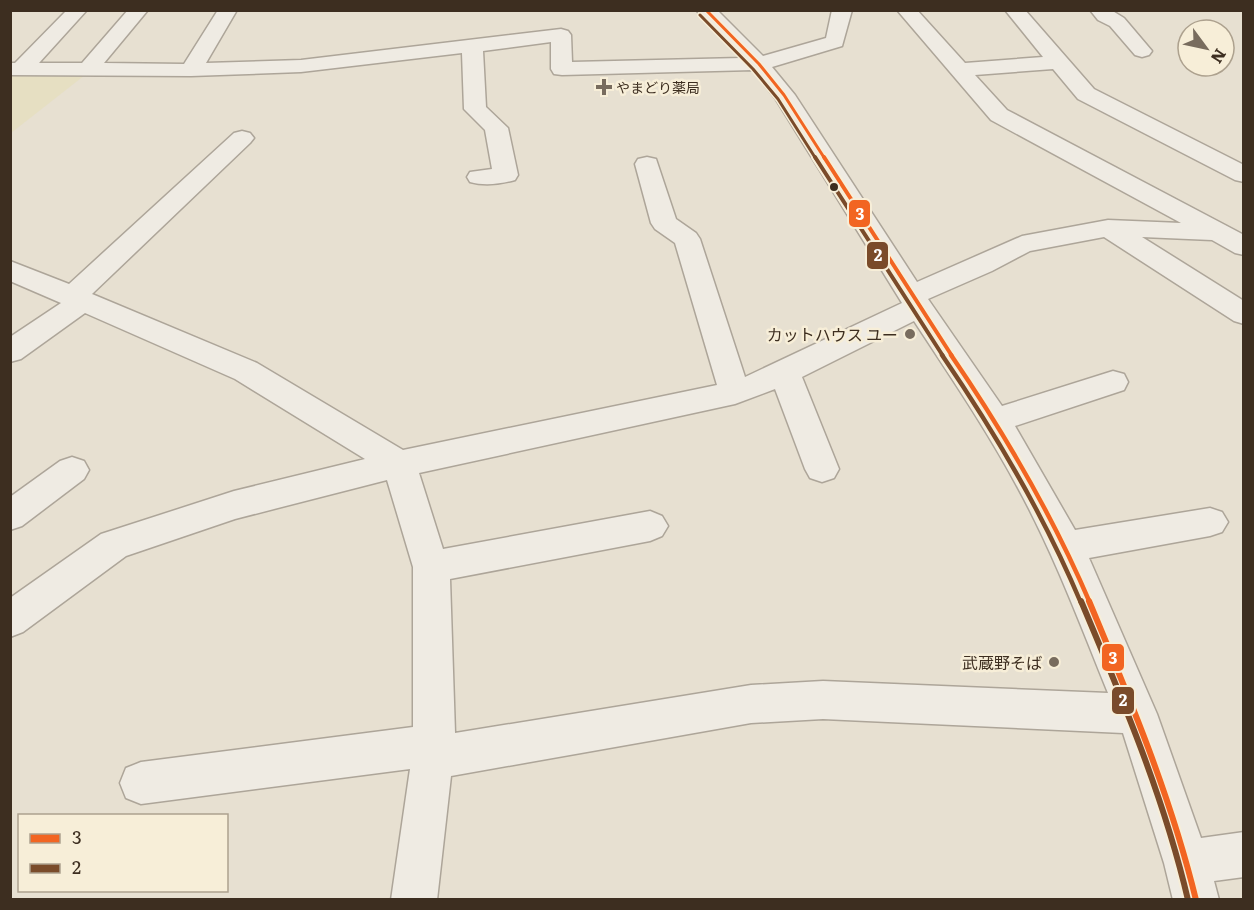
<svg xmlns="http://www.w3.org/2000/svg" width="1254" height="910" viewBox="0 0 1254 910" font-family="Literata,'Noto Sans JP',serif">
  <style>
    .farmland { fill: #e6dfc2 }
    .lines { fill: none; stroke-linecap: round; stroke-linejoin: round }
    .minor-casing { stroke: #ada599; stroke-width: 3 }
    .minor { fill: #efebe3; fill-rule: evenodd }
    .bus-1-far3-casing { stroke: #f7eed8; stroke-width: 6 }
    .bus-1-far2-casing { stroke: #f7eed8; stroke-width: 8 }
    .bus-1-far1-casing { stroke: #f7eed8; stroke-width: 9 }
    .bus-1-casing { stroke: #f7eed8; stroke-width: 10 }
    .bus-2-far3-casing { stroke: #f7eed8; stroke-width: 6 }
    .bus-2-far2-casing { stroke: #f7eed8; stroke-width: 8 }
    .bus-2-far1-casing { stroke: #f7eed8; stroke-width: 9 }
    .bus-2-casing { stroke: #f7eed8; stroke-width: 10 }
    .bus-1-far3 { stroke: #f26522; stroke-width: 3 }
    .bus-1-far2 { stroke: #f26522; stroke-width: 4 }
    .bus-1-far1 { stroke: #f26522; stroke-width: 4.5 }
    .bus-1 { stroke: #f26522; stroke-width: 6 }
    .bus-2-far3 { stroke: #7a4b2a; stroke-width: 3 }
    .bus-2-far2 { stroke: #7a4b2a; stroke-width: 4 }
    .bus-2-far1 { stroke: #7a4b2a; stroke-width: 4.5 }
    .bus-2 { stroke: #7a4b2a; stroke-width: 6 }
    .poi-dot { fill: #786c5e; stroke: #f7eed8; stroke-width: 2 }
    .bus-dot { fill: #3d2e20; stroke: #f7eed8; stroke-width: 2 }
    .labels { text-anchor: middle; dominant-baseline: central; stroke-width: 5; stroke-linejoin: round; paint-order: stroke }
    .far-poi-label { font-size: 14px; fill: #3d2e20; stroke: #f7eed8; text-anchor: start }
    .poi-label { font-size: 16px; fill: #3d2e20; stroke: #f7eed8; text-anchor: end }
    .line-badge { stroke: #f7eed8; stroke-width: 2 }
    .badge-label { font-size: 16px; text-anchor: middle; font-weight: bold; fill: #fff }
  </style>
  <rect width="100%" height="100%" fill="#e7e0d1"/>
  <path class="farmland" d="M11,74l74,1 -74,58z"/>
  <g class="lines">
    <g class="minor-casing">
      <g id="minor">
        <path d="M67,10h20l-48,53h43l46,-53h20l-44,53 80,1 34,-54h19l-31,53 95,-3 260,-31 7,2 3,4 1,27 169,-4 -45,-48h21l46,46 63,-18 6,-28h20l-10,36 -70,21 23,28 122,187 105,-46 86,-16 73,3 -190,-103 -94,-110h20l48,53 78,-6 -38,-47h20l69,79 150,76v17l-9,-2 -157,-81 -25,-30 -78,6 32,35 237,125v20l-9,-2 -23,-13 -70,-3 102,64v23l-10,-3 -130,-84 -74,14 -38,20 -64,28 74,107 111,-35 11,3 4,8 -4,8 -109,36 60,104 135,-22 12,4 6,10 -6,10 -12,4 -121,22 68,156 44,124 43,-6v45l-30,4 5,19h-46l-9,-37 -41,-130 -300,-14 -72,4 -300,53 -14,124h-46l19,-131 -269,35 -15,-6 -6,-15 6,-15 15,-6 272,-35v-160l-26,-87 -152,39 -109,37 -103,76 -13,5v-39l91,-64 133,-43 131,-32 -130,-80 -150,-66 -64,46 -11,3v-25l51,-34 -51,-22v-20l59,23 165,-151 8,-2 8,2 4,5 -4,5 -158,151 165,69 146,87 314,-65 -42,-142 -20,-14 -4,-6 -16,-59 3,-5 9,-2 9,2 20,60 20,14 4,6 45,138 157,-74 -127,-205 -22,-28 -191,5 -8,-1 -3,-5v-27l-68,9 3,56 22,21 10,47 -3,5c-14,4 -31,6 -45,2l-3,-5 3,-5 22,-3 -7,-39 -21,-21 -2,-56 -161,19 -110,4 -181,-1v-12h5zM914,321c36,55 73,109 104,167 36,66 62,136 90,205l-285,-12 -72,4 -296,48 -5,-154 200,-38 12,-5 6,-10 -6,-10 -12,-5 -207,38 -24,-76 316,-69 40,-15 30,80 5,9 12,4 12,-4 5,-9 -37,-92z"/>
        <path d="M1090,10h21l13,8 28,33 -3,4 -7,2 -7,-2 -25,-29 -12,-6z"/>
        <path d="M72,457l12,4 5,9 -5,9 -62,47 -12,4v-33l50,-36z"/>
      </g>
    </g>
    <use href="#minor" class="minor"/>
    <g class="bus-1-far3-casing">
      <path id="bus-1-far3" d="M706,10l53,54 25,31 41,64"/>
    </g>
    <g class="bus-1-far2-casing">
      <path id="bus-1-far2" d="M824,157l128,199"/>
    </g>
    <g class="bus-1-far1-casing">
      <path id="bus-1-far1" d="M951,355c54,79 101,159 139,248"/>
    </g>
    <g class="bus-1-casing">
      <path id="bus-1" d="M1089,601c41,98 82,196 107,299"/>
    </g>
    <g class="bus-2-far3-casing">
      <path id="bus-2-far3" d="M700,15l53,54 25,30 38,60"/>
    </g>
    <g class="bus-2-far2-casing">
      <path id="bus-2-far2" d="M815,157l128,199"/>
    </g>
    <g class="bus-2-far1-casing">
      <path id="bus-2-far1" d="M942,355c54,79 102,160 139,248"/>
    </g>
    <g class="bus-2-casing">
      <path id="bus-2" d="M1081,601c41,97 83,196 107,299"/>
    </g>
    <use href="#bus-1-far3" class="bus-1-far3"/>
    <use href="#bus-1-far2" class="bus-1-far2"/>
    <use href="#bus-1-far1" class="bus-1-far1"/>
    <use href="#bus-1" class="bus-1"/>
    <use href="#bus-2-far3" class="bus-2-far3"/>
    <use href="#bus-2-far2" class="bus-2-far2"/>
    <use href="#bus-2-far1" class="bus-2-far1"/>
    <use href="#bus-2" class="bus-2"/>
  </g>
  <g class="poi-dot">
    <path d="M601 78h6v6h6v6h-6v6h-6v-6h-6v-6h6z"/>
    <circle cx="910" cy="334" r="6"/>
    <circle cx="1054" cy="662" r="6"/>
  </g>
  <circle class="bus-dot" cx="834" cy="187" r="5"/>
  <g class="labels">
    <g class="far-poi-label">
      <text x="616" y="87">やまどり薬局</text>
    </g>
    <g class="poi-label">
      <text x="898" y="334">カットハウス ユー</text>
      <text x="1042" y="662">武蔵野そば</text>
    </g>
  </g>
  <g class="line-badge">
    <rect x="848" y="199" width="23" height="29" rx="6" fill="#f26522"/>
    <rect x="866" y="241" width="23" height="29" rx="6" fill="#7a4b2a"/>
    <rect x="1101" y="643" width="24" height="29" rx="6" fill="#f26522"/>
    <rect x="1111" y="686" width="24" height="29" rx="6" fill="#7a4b2a"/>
  </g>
  <g class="badge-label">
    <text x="860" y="220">3</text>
    <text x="878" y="261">2</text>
    <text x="1113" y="664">3</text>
    <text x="1123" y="706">2</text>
  </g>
  <rect width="1254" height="910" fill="none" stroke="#3d2e20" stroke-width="24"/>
  <rect x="18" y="814" width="210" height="78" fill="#f7eed8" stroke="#ada18e" stroke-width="1.5"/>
  <rect x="30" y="834" width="30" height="9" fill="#f26522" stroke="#ada18e" stroke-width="1.5"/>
  <text x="72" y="844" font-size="18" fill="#3d2e20">3</text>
  <rect x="30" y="864" width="30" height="9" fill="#7a4b2a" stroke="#ada18e" stroke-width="1.5"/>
  <text x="72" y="874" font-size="18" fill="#3d2e20">2</text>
  <g transform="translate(1206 48) rotate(123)"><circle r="28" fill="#f7eed8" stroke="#ada18e" stroke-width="1.5"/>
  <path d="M0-4.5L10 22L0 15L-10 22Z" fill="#786c5e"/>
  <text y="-9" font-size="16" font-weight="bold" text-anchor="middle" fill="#3d2e20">N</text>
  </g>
</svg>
